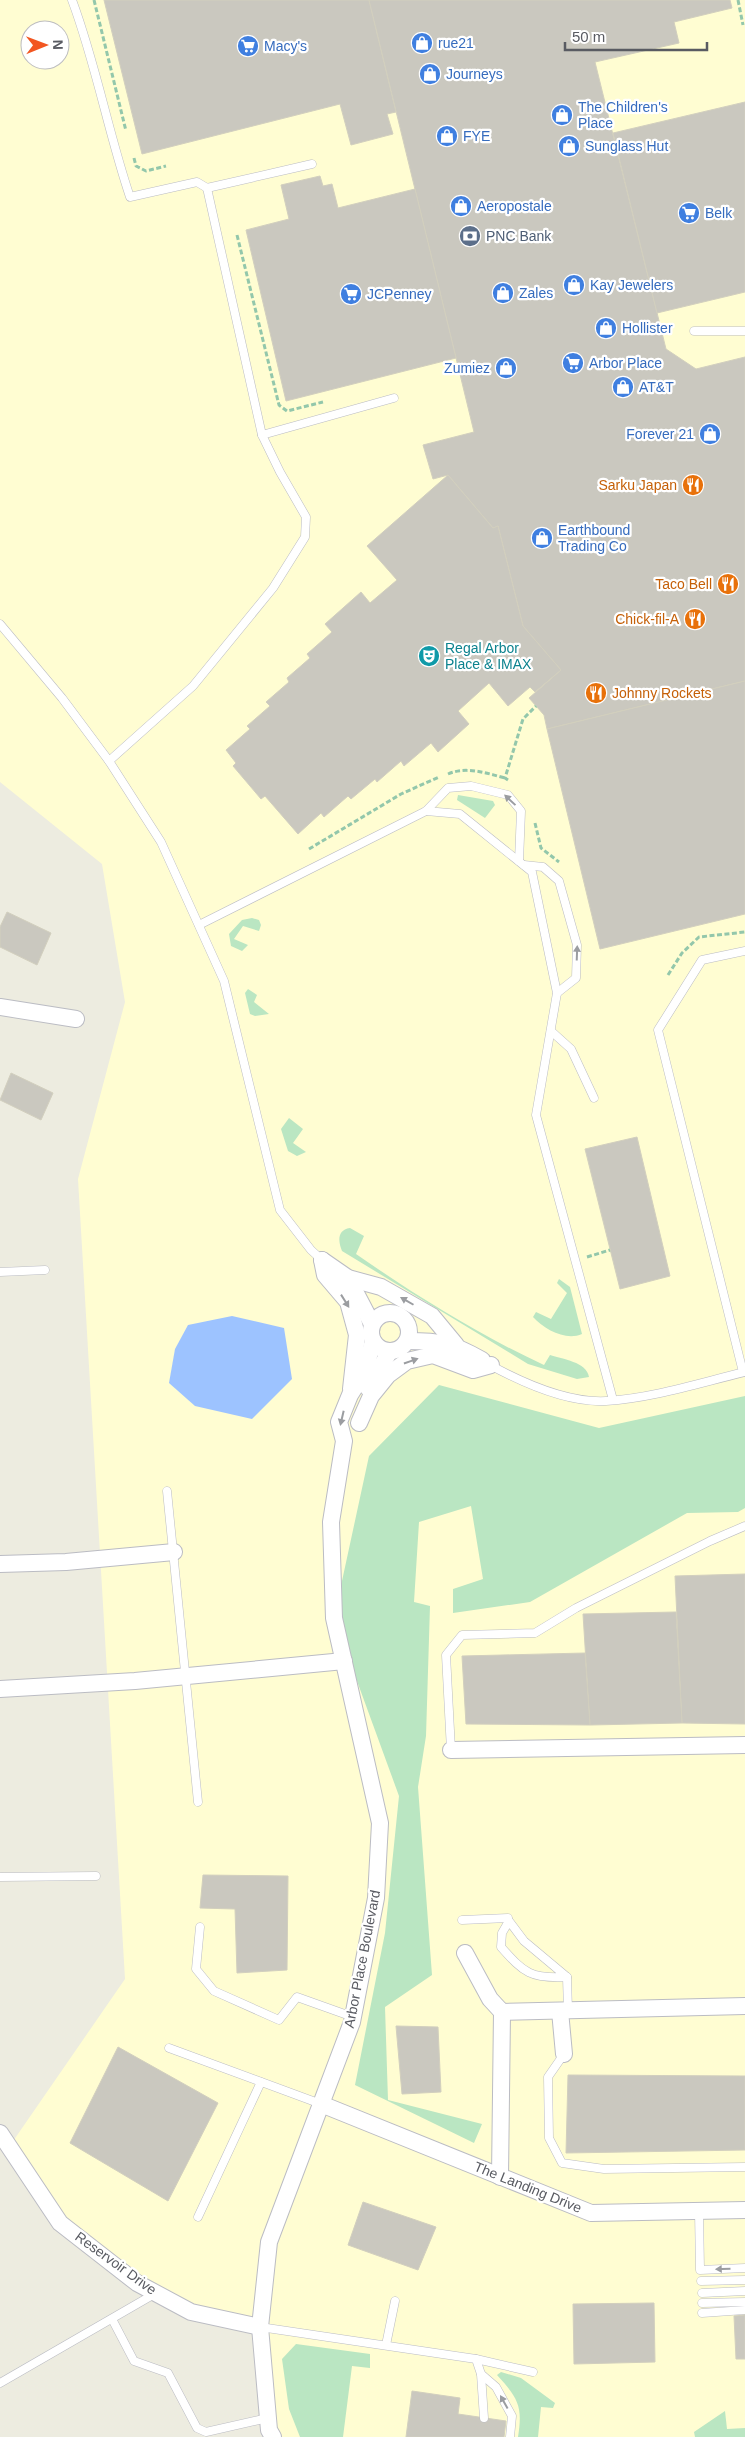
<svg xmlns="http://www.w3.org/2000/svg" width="745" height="2437" viewBox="0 0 745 2437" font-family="Arial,sans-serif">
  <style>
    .commercial { fill: #fffdd2; fill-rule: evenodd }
    .green { fill: #bae6c2 }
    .water { fill: #9dc3ff }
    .building { fill: #cac8bf; stroke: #d2cfbe }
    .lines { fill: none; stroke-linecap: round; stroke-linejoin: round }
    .service-casing { stroke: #bbbcc3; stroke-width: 9 }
    .minor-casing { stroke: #bbbcc3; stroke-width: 18 }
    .path { stroke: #93c7ab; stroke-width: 3; stroke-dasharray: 5 2.5; stroke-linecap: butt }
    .service { stroke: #fff; stroke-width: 8 }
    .minor { stroke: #fff; stroke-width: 16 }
    .oneway { fill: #9b9da1 }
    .labels { text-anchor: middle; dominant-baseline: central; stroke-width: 4.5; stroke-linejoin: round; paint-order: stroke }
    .shop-label { font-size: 14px; fill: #366cbe; stroke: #fff; text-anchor: start }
    .service-label { font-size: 14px; fill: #4e5e75; stroke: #fff; text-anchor: start }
    .food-label { font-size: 14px; fill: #c56008; stroke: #fff; text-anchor: end }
    .culture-label { font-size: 14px; fill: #0d838f; stroke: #fff; text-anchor: start }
    .street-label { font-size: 14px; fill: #595b62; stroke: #fff }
  </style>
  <rect width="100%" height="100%" fill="#edece0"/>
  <path class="commercial" d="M0,0h745v2437h-482l6,-7 -9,-103 -69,-15 -131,-89 -51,-76 116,-168 -47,-800 47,-177 -23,-138 -102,-82zM30,30h30v30h-30z"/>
  <g class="green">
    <path d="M458,795l35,6 2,4 -10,13 -28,-18z"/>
    <path d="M252,918l7,2 2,5 -2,6 -16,-5 -9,13 14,6 -6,6 -11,-5 -2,-12 13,-14z"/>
    <path d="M248,989l9,6 -3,7 15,12 -14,2 -5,-2 -5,-21z"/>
    <path d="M289,1118l14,11 -10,14 13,9 -9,4 -9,-5 -7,-22z"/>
    <path d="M350,1228l14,8 -8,18c59,41 123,81 188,111l6,-10c12,4 37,7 39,22l-12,2 -49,-15 -186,-113c-4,-10 -5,-21 8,-23z"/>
    <path d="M559,1279l11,8 12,47c-16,7 -37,-4 -49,-17l3,-5 15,7 16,-26 -10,-10z"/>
    <path d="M439,1385l160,43 146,-32v112l-7,4 -51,1 -157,89 -77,11v-24l30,-10 -12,-73 -52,16 -5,80 16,4 -4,130 -8,51 14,188 -47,32 3,93 94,24 -8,19 -119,-58 30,-152 14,-137 -65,-178 35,-162z"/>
    <path d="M296,2344l74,10v14l-18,-2 -9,71h-43l-11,-28 -7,-50z"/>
    <path d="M501,2372l20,6 34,25 -2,5 -12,-1 -3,30h-20c5,-31 0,-39 -21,-62z"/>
    <path d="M725,2411l2,18 18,-1v9h-50l-1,-5z"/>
  </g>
  <path class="water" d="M232,1316l52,12 8,51 -40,40 -57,-13 -26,-23 6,-34 13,-24z"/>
  <g class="building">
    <path d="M104,0h265l27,112 -9,2 6,20 -42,11 -11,-41 -198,50z"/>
    <path d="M369,0h361l2,8 -58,14 5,21 -84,19 71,287 30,20 49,-12v324l-198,48 -3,-14 -15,-17 32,-28 -38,-44 -25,-100 -5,2 -45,-53 -15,4 -10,-34 51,-13z"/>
    <path d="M745,102v190l-88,21 -44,-180z"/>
    <path d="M320,176l3,10 9,-2 6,24 77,-19 41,169 -170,43 -40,-171 43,-11 -8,-34z"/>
    <path d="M448,475l45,53 5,-2 25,100 38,44 -26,22 -5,-5 -22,19 -19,-23 -31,28 11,13 -31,28 -7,-9 -27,23 -3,-5 -24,21 -2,-3 -24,20 -3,-3 -24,21 -3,-4 -23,21 -33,-38 -4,3 -28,-33 3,-3 -10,-13 24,-21 -3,-3 23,-20 -4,-4 23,-20 -2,-4 23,-20 -3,-4 25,-22 -7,-8 36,-32 9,11 27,-23 -30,-34z"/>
    <path d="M745,681v233l-145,35 -53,-220z"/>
    <path d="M7,912l44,21 -14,32 -37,-18v-20z"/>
    <path d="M11,1073l42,20 -12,27 -41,-20z"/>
    <path d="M637,1137l33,139 -50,13 -35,-140z"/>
    <path d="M745,1574v150l-63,-1 -7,-147z"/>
    <path d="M676,1612l6,111 -92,2 -7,-111z"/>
    <path d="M585,1653l5,72 -124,-1 -4,-68z"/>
    <path d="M203,1875l85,1 -1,94 -50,3 -2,-64 -35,-1z"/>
    <path d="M396,2026l42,1 3,65 -39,2z"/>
    <path d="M118,2047l100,56 -50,98 -98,-58z"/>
    <path d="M568,2075l177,1v74l-179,3z"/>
    <path d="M363,2202l73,25 -18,43 -70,-25z"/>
    <path d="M654,2303l1,59 -81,2 -1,-60z"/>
    <path d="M745,2315v44h-9l-2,-43z"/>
    <path d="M412,2391l48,7 -2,16 48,7 -2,16h-98z"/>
  </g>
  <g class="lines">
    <g class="service-casing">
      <g id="service">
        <path d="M72,0c24,64 36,132 58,197l67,-15 10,6 55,247 18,37 26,45 -1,20 -32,51 -80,98 -84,75"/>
        <path d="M207,188l105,-24"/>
        <path d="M694,331h51"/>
        <path d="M262,435l132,-37"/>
        <path d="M0,624l62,74 47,63 52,81 63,139 56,229 31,40 11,10"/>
        <path d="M426,811l34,3 72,58 25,121 -21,122 77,285"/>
        <path d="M524,865l19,2 16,14 18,64 -1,33 -19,15"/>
        <path d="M199,925l227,-114 22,-23 23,-2 37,9 13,16 -2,50"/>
        <path d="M551,1031l20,18 23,49"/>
        <path d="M0,1272l45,-2"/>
        <path d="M490,1365c33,18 78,38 116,36 47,-3 93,-18 139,-29"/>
        <path d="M743,1372l-85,-342 44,-70 43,-9"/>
        <path d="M167,1491l31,311"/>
        <path d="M451,1750l-5,-95 16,-20 73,-2 41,-25 134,-67 35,-15"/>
        <path d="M0,1877l96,-1"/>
        <path d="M462,1920l46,-2"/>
        <path d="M509,1921l15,20 43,36c-36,2 -43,-4 -66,-30l1,-14z"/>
        <path d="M200,1927l-4,42 18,22 65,29 18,-23 56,20"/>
        <path d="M567,1977l1,34"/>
        <path d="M169,2048l152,56"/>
        <path d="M564,2054l-16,23 1,61 13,25 42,6 141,-2"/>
        <path d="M699,2211l1,59 45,-2"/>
        <path d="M198,2217l63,-135"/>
        <path d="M701,2281l44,-1"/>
        <path d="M702,2293l43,-2"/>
        <path d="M702,2303l43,-1"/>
        <path d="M702,2313l43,-3"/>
        <path d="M112,2319l22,42 34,12 29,55 9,4 62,-14"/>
        <path d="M260,2327l216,32 57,13"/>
        <path d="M386,2345l9,-44"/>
        <path d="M476,2359l5,15 3,44"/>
        <path d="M481,2374l15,13 16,29 -2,21"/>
        <path d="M0,2383l156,-90"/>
      </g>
    </g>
    <g class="minor-casing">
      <g id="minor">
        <path d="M0,1007l76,12"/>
        <path d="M322,1260l26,18 33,9 51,29 24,29"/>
        <path d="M322,1260l3,15 23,27 9,33 -6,54"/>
        <path d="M348,1278l24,46"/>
        <circle cx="390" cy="1332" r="19"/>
        <path d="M407,1341c34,0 45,2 75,19"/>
        <path d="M368,1388l22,-37"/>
        <path d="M359,1423l12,-27 17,-21 19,-14 26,-6 40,15 18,-5"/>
        <path d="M0,1564l66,-2 108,-10"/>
        <path d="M0,1689l135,-8 209,-20"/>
        <path d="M451,1750l294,-5"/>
        <path d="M465,1953l25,46 12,13 243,-6"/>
        <path d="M560,2011l4,43"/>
        <path d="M321,2104l270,109 154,-3"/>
        <path d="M0,2133l60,90 77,60 54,29 69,15"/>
        <path d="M500,2177l2,-165"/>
        <path d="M273,2437l-4,-7 -9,-103 9,-85 83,-220 24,-124 4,-75 -46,-205 -3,-96 13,-81 -5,-19 11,-27 15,-24 8,-30"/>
      </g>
    </g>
    <g class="path">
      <path d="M94,0l32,131"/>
      <path d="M738,0l5,25"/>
      <path d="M134,158l2,8 10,5 20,-5"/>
      <path d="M237,235l42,170 8,6 36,-9"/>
      <path d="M448,774c18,-8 38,-1 57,4"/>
      <path d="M508,780l-3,-2 18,-59 13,-13"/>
      <path d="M535,823l6,25 18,14"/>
      <path d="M309,849l92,-55 38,-17"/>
      <path d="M668,975l14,-22 17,-16 46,-5"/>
      <path d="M587,1257l23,-7"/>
    </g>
    <use href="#service" class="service"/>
    <use href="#minor" class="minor"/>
  </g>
  <defs><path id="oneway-solid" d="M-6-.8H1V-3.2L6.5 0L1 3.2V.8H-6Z" transform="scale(1.25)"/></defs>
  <g class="oneway">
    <use href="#oneway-solid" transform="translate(510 800) rotate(-137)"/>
    <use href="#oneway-solid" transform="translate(577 953) rotate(-88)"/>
    <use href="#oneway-solid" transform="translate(345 1301) rotate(58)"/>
    <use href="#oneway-solid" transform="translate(407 1301) rotate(-150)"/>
    <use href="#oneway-solid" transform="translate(411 1361) rotate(-19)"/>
    <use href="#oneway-solid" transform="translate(342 1418) rotate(103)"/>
    <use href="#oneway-solid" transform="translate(723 2269) rotate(178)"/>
    <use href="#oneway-solid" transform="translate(504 2402) rotate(-119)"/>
  </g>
  <defs>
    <g id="shop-disc" transform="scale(1.125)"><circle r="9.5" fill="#3f7fe0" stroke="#fff"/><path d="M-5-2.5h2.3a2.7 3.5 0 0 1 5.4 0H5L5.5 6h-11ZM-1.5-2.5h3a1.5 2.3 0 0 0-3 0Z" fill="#fff"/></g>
    <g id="supermarket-disc" transform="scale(1.125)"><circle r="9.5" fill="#3f7fe0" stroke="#fff"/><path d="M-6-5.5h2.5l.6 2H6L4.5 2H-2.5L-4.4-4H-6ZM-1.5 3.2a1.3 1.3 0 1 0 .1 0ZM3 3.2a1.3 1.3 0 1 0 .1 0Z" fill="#fff"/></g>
    <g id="bank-disc" transform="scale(1.125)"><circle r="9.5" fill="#5c6f8a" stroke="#fff"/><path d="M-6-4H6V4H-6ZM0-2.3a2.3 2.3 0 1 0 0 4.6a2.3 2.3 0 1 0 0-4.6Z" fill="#fff"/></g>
    <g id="restaurant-disc" transform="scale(1.125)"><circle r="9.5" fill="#e8710a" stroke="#fff"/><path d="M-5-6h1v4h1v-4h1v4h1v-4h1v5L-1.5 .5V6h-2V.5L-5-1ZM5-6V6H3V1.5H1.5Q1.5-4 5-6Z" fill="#fff"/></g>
    <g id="theatre-disc" transform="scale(1.125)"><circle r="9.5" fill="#0f9aa8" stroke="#fff"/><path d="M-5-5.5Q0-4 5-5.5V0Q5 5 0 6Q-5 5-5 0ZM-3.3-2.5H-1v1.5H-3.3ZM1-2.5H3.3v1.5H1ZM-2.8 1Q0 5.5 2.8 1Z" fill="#fff"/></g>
  </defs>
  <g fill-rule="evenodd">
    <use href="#shop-disc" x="422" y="43"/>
    <use href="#supermarket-disc" x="248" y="46"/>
    <use href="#shop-disc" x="430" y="74"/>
    <use href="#shop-disc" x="562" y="115"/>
    <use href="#shop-disc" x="447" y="136"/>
    <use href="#shop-disc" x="569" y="146"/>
    <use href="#shop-disc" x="461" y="206"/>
    <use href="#supermarket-disc" x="689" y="213"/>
    <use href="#bank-disc" x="470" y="236"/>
    <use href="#shop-disc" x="574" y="285"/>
    <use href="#shop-disc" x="503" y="293"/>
    <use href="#supermarket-disc" x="351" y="294"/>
    <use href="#shop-disc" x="606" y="328"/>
    <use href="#supermarket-disc" x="573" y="363"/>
    <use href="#shop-disc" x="506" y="368"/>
    <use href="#shop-disc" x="623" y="387"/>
    <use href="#shop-disc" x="710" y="434"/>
    <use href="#restaurant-disc" x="693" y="485"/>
    <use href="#shop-disc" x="542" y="538"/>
    <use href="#restaurant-disc" x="728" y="584"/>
    <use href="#restaurant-disc" x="695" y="619"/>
    <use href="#theatre-disc" x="429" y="656"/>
    <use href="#restaurant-disc" x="596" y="693"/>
  </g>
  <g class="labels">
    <g class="shop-label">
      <text x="438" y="43">rue21</text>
      <text x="264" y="46">Macy's</text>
      <text x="446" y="74">Journeys</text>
      <text x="578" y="107">The Children's<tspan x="578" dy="16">Place</tspan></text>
      <text x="463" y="136">FYE</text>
      <text x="585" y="146">Sunglass Hut</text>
      <text x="477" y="206">Aeropostale</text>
      <text x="705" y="213">Belk</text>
      <text x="590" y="285">Kay Jewelers</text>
      <text x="519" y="293">Zales</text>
      <text x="367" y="294">JCPenney</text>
      <text x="622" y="328">Hollister</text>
      <text x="589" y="363">Arbor Place</text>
      <text x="490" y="368" text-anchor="end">Zumiez</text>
      <text x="639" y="387">AT&amp;T</text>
      <text x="694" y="434" text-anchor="end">Forever 21</text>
      <text x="558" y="530">Earthbound<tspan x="558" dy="16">Trading Co</tspan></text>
    </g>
    <g class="service-label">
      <text x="486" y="236">PNC Bank</text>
    </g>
    <g class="food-label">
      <text x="677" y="485">Sarku Japan</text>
      <text x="712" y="584">Taco Bell</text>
      <text x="679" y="619">Chick-fil-A</text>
      <text x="612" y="693" text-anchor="start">Johnny Rockets</text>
    </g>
    <g class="culture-label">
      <text x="445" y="648">Regal Arbor<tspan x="445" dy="16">Place &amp; IMAX</tspan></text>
    </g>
    <g class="street-label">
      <text transform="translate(362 1959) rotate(-79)">Arbor Place Boulevard</text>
      <text transform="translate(528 2187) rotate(22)">The Landing Drive</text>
      <text transform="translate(116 2263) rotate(36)">Reservoir Drive</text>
    </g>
  </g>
  <g transform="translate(45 45) rotate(89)"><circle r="24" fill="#ffffff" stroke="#bdbdc0"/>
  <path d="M0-4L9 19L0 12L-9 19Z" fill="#f25621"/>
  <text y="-8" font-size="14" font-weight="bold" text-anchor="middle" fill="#595b62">N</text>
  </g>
  <path d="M565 42v8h142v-8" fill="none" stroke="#595b62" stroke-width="2.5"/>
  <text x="572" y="42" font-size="15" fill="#595b62" stroke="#ffffff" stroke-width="4" paint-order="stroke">50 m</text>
</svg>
